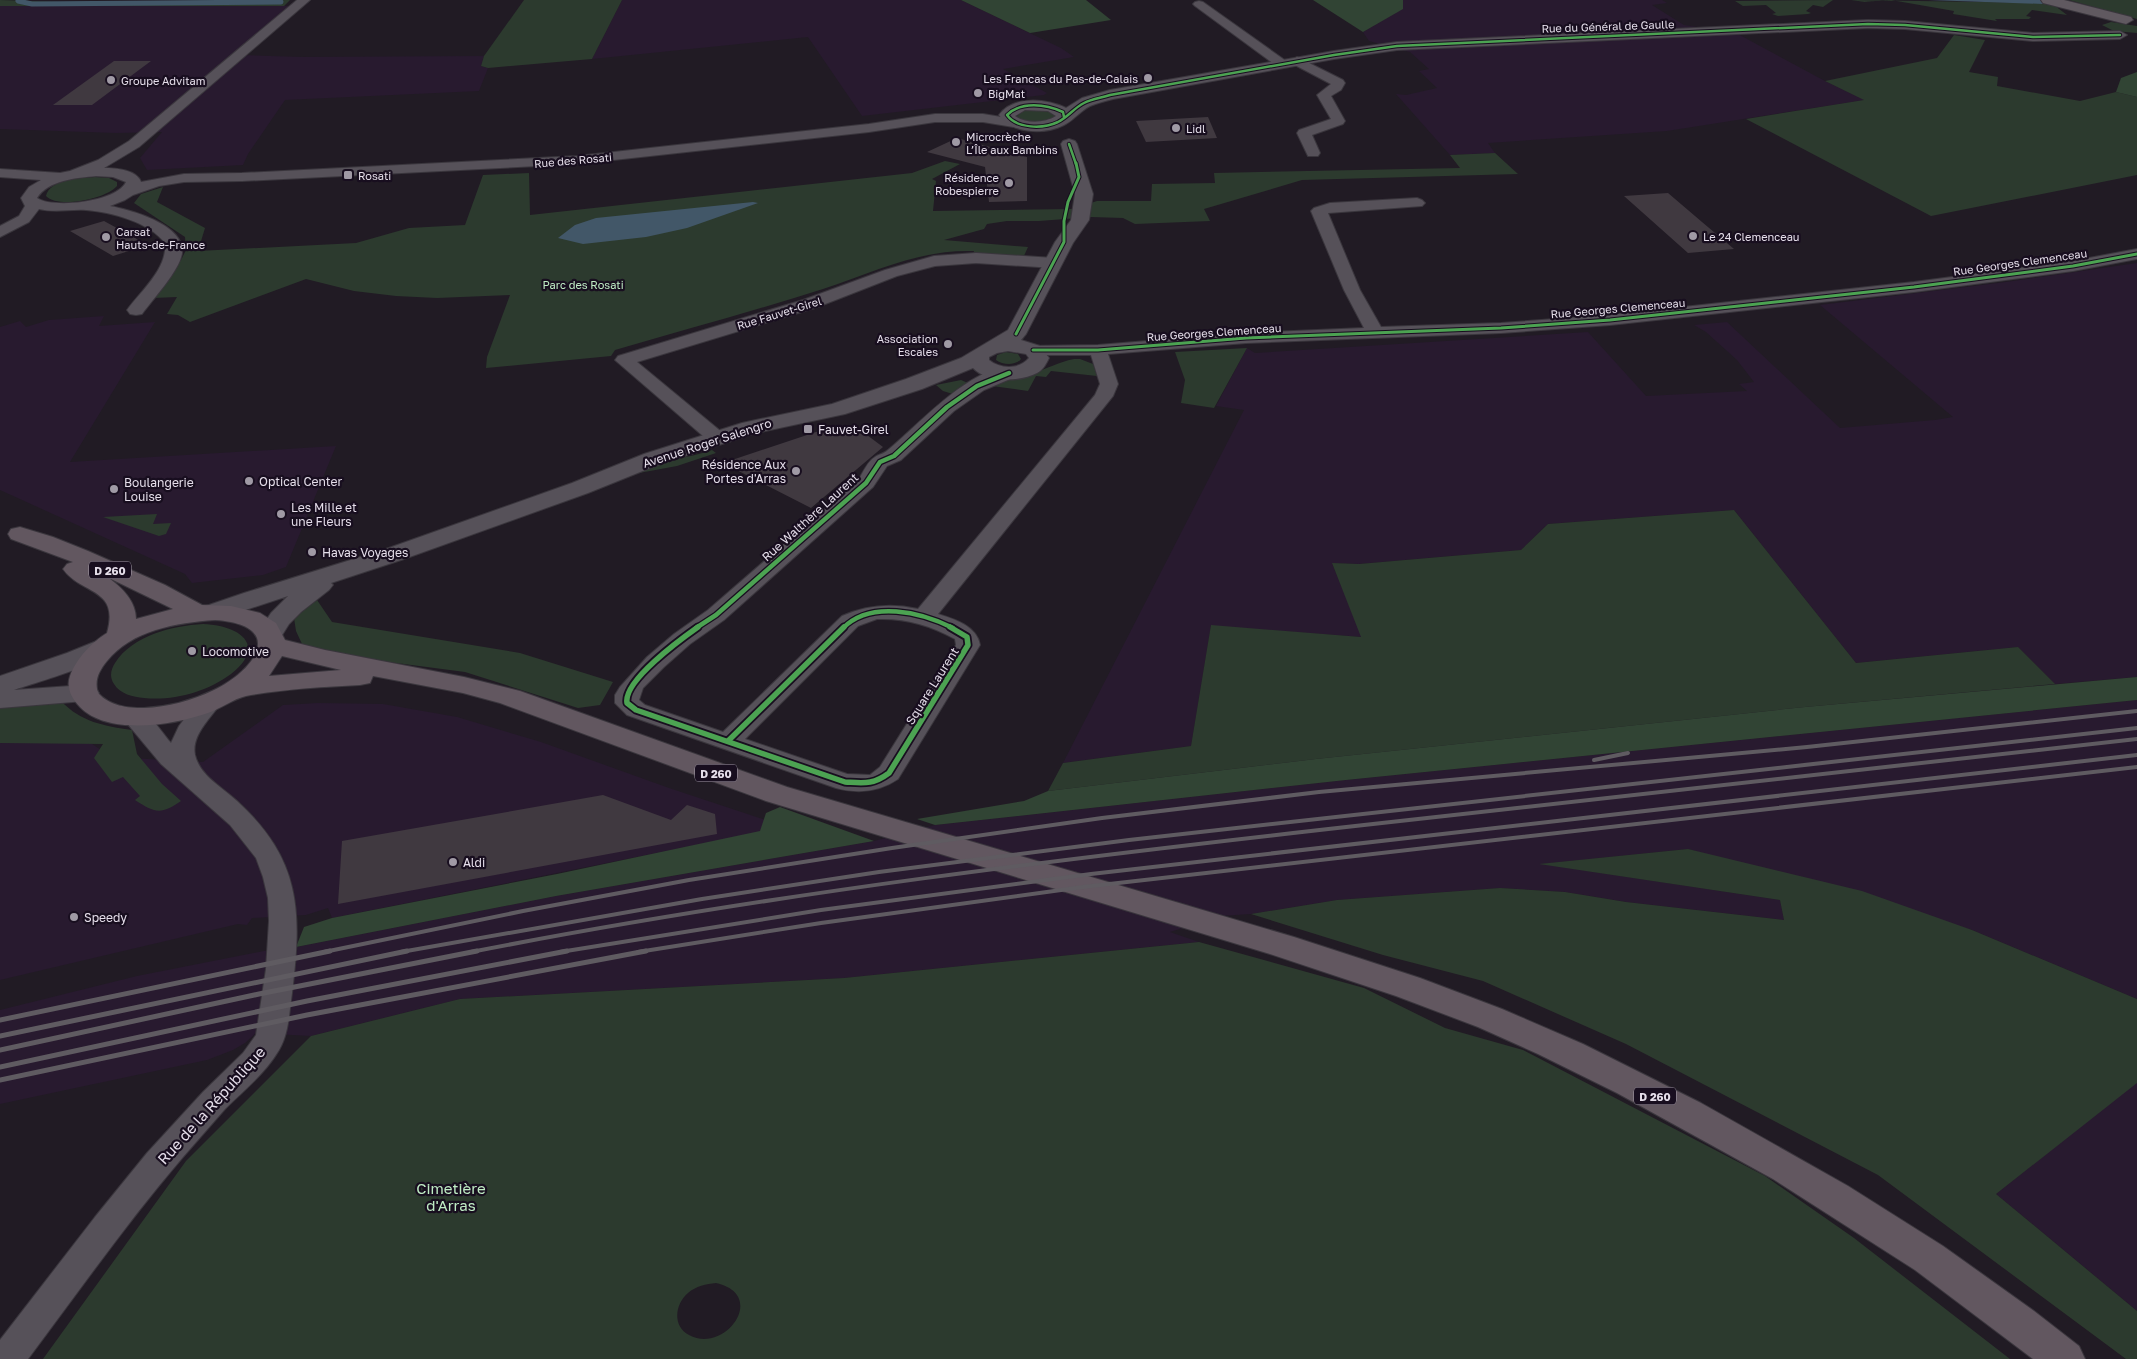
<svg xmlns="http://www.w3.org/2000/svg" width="2137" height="1359" viewBox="0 0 2137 1359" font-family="'Golos Text',sans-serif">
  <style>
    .built { fill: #281a2f }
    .green { fill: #2c3a2e; fill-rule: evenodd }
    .forest { fill: #314434 }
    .water { fill: #425768 }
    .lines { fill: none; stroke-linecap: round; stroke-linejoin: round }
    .stream { stroke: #425768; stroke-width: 5 }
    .building { fill: #403940 }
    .minor-casing { stroke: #3a363d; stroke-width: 2 }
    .tertiary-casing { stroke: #3a363d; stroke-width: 2 }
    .secondary-casing { stroke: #3a363d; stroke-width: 2 }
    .primary-casing { stroke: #3a363d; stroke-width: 2 }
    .minor { fill: #565159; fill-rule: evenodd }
    .tertiary { fill: #565159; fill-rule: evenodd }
    .secondary { fill: #605960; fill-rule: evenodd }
    .primary { fill: #625760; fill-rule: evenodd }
    .rail-far1 { stroke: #5f5b61; stroke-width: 4 }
    .rail { stroke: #5f5b61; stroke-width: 5 }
    .cycleway-far3-casing { stroke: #180e1f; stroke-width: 4.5 }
    .cycleway-far2-casing { stroke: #180e1f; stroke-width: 5 }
    .cycleway-far1-casing { stroke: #180e1f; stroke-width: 7 }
    .cycleway-casing { stroke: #180e1f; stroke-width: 9 }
    .cycleway-far3 { stroke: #4ca352; stroke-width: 2.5 }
    .cycleway-far2 { stroke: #4ca352; stroke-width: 3 }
    .cycleway-far1 { stroke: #4ca352; stroke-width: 4.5 }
    .cycleway { stroke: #4ca352; stroke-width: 5.5 }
    .poi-dot { fill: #a09aa5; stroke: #180e1f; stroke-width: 2 }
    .labels { text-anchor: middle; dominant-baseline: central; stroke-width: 4.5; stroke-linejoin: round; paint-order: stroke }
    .far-street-label { font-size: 11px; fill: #e5deea; stroke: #180e1f }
    .far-poi-label { font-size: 11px; fill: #e5deea; stroke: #180e1f; text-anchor: start }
    .far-park-label { font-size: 11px; fill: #bfecc4; stroke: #180e1f }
    .shield { fill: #180e1f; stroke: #a8a0ad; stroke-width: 1 }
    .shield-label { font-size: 11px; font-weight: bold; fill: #e5deea }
    .poi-label { font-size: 12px; fill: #e5deea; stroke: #180e1f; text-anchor: start }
    .street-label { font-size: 12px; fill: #e5deea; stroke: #180e1f }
    .near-street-label { font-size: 15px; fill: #e5deea; stroke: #180e1f }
    .near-park-label { font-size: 15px; fill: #bfecc4; stroke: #180e1f }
  </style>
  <rect width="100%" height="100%" fill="#211b24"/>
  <g class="built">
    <path d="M622,0h339l100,48 13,9 -71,12 44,24 -3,2 -182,21 -54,-79 -216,22z"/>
    <path d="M1403,0h259l5,3 -15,2 32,20 52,8 89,48 40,19 -198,31 -179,12 7,10 -45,2 -54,-61 10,1 31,-7 -18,-17 10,-2 -19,-17 -41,-11 -6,-9 39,-23z"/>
    <path d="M0,6h298l-59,49 63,2 182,-1 -3,10 7,2 -9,23 -194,9 -37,54 -5,11 -96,5 -7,-12 22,-26 -46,1 -116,-4z"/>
    <path d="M2137,263v414l-82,7 -37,-37 -162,16 -122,-153 -186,14 -27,26 -162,14 -27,-1 30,74 -151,-11 -20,120 -128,17 181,-353 -28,-4 31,-58 8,5 333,-21 58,64 101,-5 -8,-7 15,-2 -17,-22 -31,-28 -12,-7 33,-3 113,106 95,-8 18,-3 -133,-112 186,-23z"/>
    <path d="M104,316l-5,10 56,-4 -85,140 266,-16 -50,121 -23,8 -71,8 -7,-9 -185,-84v-163l20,-6 6,6 23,-7z"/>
    <path d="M2137,700v299l-165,-69 -284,-81 -146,15 238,36 4,20 -158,-18 -61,-10 -65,-4 -163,12 -86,14 -31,2 -50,16 29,10 -355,36 -384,21 -149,37 -55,-3 -11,10 -12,7 -26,10 -207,44v-94l137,-34 127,-25 32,-4 260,-51 318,-55 61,-16 411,-45z"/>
    <path d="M318,703l65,1 74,13 84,25 128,46 118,39 -455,91 -4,-10 -22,7 -54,3 -5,7 -9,-1 -238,56v-264l69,12 42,29 92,5 80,-57z"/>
    <path d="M2136,1082l1,1v228l-141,-117z"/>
  </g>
  <g class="green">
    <path d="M0,0l60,2 230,-2 -6,6h-284z"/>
    <path d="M524,0h98l-30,59 -104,9 -7,-2 3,-10z"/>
    <path d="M1833,0l-10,7 -10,-2 -7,6 5,2 -3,1 -30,2 -6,-2 4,-1 -10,-8 -23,1 -8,-5z"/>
    <path d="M1851,0l198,3 5,2 13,10 -35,-5 -6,6 5,1 -2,2h-34l2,2 -44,-7 1,-3 -63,-11c-5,1 -23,1 -26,2z"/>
    <path d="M2069,0h68v19z"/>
    <path d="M2111,22l26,4v7l-23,-2 -12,-6z"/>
    <path d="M1954,35l31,5 -16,32 29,5 -1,9 83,15 36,-9 21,5v78l-206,41 -185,-97 118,-19 -39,-19 112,-23z"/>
    <path d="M1028,110h19l8,6c-8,9 -30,8 -39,1l7,-6z"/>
    <path d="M1495,153l23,21 -216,6 -98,29 6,12 -75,3 -12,-6 -32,-1 -52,4h-32l-20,3 -3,5 -40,11 84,7 -5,11 -50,-4 1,-3c-54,-2 -100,21 -151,38 -69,22 -139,41 -208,61l-4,6 -125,12 1,-11 23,-62 -73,3 -41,-2 -42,-5 -48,-12 -116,43 -12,-7 -11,-1 10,-17 -24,1 28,-38 5,-10 -1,-13 -51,-34 7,-9 22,-7 -6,15 48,26 -7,23 158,-8 53,-15 56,-3 18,-50 46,-2 1,42 382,-42 33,-12 15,3 -28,15 4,2 -3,30 140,-2 24,-8h54l1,-17 63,-1 -1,-10 246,-5 -10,-13z"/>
    <path d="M95,177l14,1 8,4v4c-11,13 -59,23 -71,10 4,-17 35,-18 49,-19z"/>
    <path d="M1247,348l-33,60 -33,-5 4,-23 -10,-28z"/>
    <path d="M1006,352l12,2 3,5c-6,7 -18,6 -25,1l1,-5z"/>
    <path d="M1074,359h6l13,5 4,12 -46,-5 -5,6 -10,-1 -8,15 -36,-5c13,-7 27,-8 41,-13 14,-4 25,-11 41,-14z"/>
    <path d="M961,380l9,4 -14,11 -13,-4 -7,-6z"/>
    <path d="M712,450l4,3 -39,13 -38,7 -3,-4c25,-9 51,-10 76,-19z"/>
    <path d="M1734,510l122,153 162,-16 37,37 -250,23 -489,52 -268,32 15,-28 128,-17 20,-121 150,12 -29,-74 27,1 162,-14 27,-26z"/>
    <path d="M157,514l-4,10 18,-1 -5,11 -7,2 -56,-19z"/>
    <path d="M317,600l15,22 188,31 93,29 -13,23 -22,3 -113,-36 -107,-14 -37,-8 -19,-6 -6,-13 -2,-13z"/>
    <path d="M203,624c34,1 66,20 28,50 -24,18 -58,27 -87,24 -11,-1 -24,-4 -30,-14 -5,-7 -3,-15 1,-21 18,-28 57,-37 88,-39z"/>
    <path d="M61,701c20,21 43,25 71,29l5,24 25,30 19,17c-20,14 -26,12 -46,-1l5,-4 -17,-19 -11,5 -18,-24 9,-14 -103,-1v-36z"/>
    <path d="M1688,849l174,42 110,39 165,69v84l-141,111 141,117v48h-11l-248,-184 -252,-131 -143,-63 -100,-26 -132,-41 86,-14 163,-12 65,4 61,10 158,18 -4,-20 -241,-36z"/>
    <path d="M1199,942l165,46 81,40 78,22 242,126 89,62 156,121h-1967l143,-198 125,-125 149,-37 384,-21zM716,1283c53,12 8,72 -27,52 -17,-9 -14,-31 -1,-42 8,-7 18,-9 28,-10z"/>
  </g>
  <g class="forest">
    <path d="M961,0h125l25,20 -81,13z"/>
    <path d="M1313,0h90v9l-40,23z"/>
    <path d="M2137,72v25l-21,-5 5,-14z"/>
    <path d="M2137,677v23l-791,80 -411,45 -18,-6 107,-18 24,-10 268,-32 489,-52z"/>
    <path d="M780,807l94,34 -318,55 -260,51 8,-20 28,-9 225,-44 203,-43 6,-18z"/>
  </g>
  <g class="water">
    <path d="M1928,0h142l-27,4z"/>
    <path d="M753,202l5,1 -71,25 -41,9 -63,7 -25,-6 17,-13 21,-7z"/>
  </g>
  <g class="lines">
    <path class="stream" d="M20,0l-2,1 14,3 249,-2"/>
  </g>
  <g class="building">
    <path d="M114,61h37l-59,44h-39z"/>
    <path d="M1208,117l9,21 -71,4 -10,-21z"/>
    <path d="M957,138l70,19v44l-38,1 -4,-35 -58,-15z"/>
    <path d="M1668,193l34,29 32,27 -46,4 -64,-57z"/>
    <path d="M104,221l44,24 -35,11 -43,-25z"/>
    <path d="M837,425l11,8 11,-4 24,18 -72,61 -88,-45z"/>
    <path d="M603,795l68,25 16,-15 28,9 2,20 -379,70 4,-63z"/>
  </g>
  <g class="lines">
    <g class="minor-casing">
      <g id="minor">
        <path d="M297,0h13l-171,147 -35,21c12,0 33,2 37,14l43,-8 58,-1 335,-17 292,-32 66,-10h48l36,6 7,4 -7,4 -36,-6h-48l-66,10 -292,32 -335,17 -58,1 -25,4 -26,9 -8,5 -15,6c20,4 75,18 72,47 -2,17 -29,46 -40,61l-6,1 -6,-1 -3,-4c14,-19 41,-42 38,-67 -16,-21 -54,-31 -79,-33 -16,-1 -31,3 -47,-1l-10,13 -29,15v-11l19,-10 6,-10 -4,-8 8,-11 12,-7 -41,-3v-8l60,4 10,-2 28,-11 31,-19zM96,176l17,1 13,5c-9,20 -73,27 -89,16 11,-18 40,-20 59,-22z"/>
        <path d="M1199,1l4,1 83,59 2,3 -2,3h-8l-83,-61 -2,-2 2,-2z"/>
        <path d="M1297,57l46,23 2,3 -4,7 -10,6 14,25 -2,3 -31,11 8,18 -2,3h-10l-11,-23 2,-3 32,-11 -14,-24 14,-11 -38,-20 -2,-3z"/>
        <path d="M1417,198l5,2 3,3 -3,3 -94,7 32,77 21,37 120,-4 109,-8 304,-33 159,-21 64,-12v10l-64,12 -159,21 -304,33 -109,8 -255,10 -138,11 10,30 -5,12 -175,218c16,5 39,12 42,31l-82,134c-19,13 -40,15 -62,9l-209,-73 -12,-12v-8l5,-8 27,-30 27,-23 34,-24 151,-131c4,-7 9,-18 16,-22 4,-3 9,-3 13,-7 28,-22 88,-91 127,-81l3,4 -3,4 -31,13 -30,21 -53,49 -14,6 -14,21 -149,133 -34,24 -26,23 -21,21 -4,12 6,5 78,27 119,-116c25,-11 49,-13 76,-7l177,-214 5,-11 -9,-29h-58l-6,-1 -3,-4 3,-4 71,-1 148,-12 118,-5 -20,-38 -33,-79 3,-3 16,-5zM877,619c29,-1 53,6 78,20l1,6 -76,122 -10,8 -23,-1 -102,-35 113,-113z"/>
        <path d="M976,253l78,5 6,2 2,3 -2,3 -6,2 -78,-5 -41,3 -38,10 -82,32 -178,54 87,72 3,4 -3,4 -7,2 -7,-2 -95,-82 3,-4 185,-56 82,-30 49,-14z"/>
        <path d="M209,696l9,2 3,5c-10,15 -30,32 -26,52 5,21 27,32 42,46 64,59 65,110 55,192 -3,20 -3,40 -13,57 -14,24 -35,40 -54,59 -14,16 -28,32 -42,48 -55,64 -104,134 -155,202h-28v-19l95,-123 52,-64 56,-61 40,-39 13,-18 10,-66 3,-48 -1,-23 -5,-21 -7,-19 -26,-33 -69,-61 -40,-48 3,-5c23,-6 34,17 47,32l8,-17 21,-28z"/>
      </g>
    </g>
    <g class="tertiary-casing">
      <g id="tertiary">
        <path d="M1868,20l37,1 128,12 87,-2 7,4 -7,4 -87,2 -128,-12 -37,-1 -471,22 -63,9 -221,40c-8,2 -16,4 -23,7 -10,5 -16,14 -26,19 -20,10 -52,9 -65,-10 14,-20 48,-16 67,-7l16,-10 28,-8 224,-39 63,-9zM1025,110l23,1 8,5c-11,7 -30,8 -41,0z"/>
        <path d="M1069,139l6,2 2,3 16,50 -4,26 -16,23 -47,91 -5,6 19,6 9,12c-3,6 -6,12 -12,15 -17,9 -50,10 -64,-5l-51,21 -77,25 -89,19 -96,31 -72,29 -184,66 -73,24 2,2 -4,5 -28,22 -12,12 -10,16 -9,2 -9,-2 -4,-6 14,-21 17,-17 -73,24 -9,-2 -4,-6 4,-6 38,-13 142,-44 186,-66 72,-29 98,-31 90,-19 74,-25 55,-21 47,-28 47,-88 16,-22 4,-26 -14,-50 2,-3zM1008,351l18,3 3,4c-10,12 -29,11 -40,2v-3l8,-4z"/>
        <path d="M109,636l9,2 4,6c-12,18 -85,38 -108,46l71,-5 10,2 4,6 -4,6 -10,2 -85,7v-32l67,-23z"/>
      </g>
    </g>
    <g class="secondary-casing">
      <path id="secondary" d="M2041,0h23l67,17 2,3 -7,4 -83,-21z"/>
    </g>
    <g class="primary-casing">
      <path id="primary" d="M20,527l33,10 35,14 77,34 37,20 29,1 29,7 16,10 9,17 40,10 139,27 56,14 267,96 507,150 126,41 82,31 81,35 118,59 147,83 95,60 91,65 45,35 6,13h-52l-118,-89 -142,-91 -156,-86 -79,-39 -60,-27 -82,-31 -126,-42 -504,-153 -266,-98 -37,-10 -90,-17 -3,7 -10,2c-38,2 -76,4 -114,11 -13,3 -26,13 -38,17 -34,12 -100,23 -128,-6 -9,-9 -14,-20 -10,-31 6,-17 22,-34 37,-43 13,-46 -26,-38 -44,-64l4,-5 6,-2 -62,-23 -3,-5 3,-5zM109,578l64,31 -37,10c0,-18 -14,-31 -27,-41zM215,620c71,5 42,49 -1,70 -23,11 -46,17 -70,18 -17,0 -34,-2 -46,-15 -4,-13 1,-22 9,-32 25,-31 69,-38 108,-41zM282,656l59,14 -72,6z"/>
    </g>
    <use href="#minor" class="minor"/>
    <use href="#tertiary" class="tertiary"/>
    <use href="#secondary" class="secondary"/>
    <use href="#primary" class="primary"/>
    <g class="rail-far1">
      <path d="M1594,760l34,-7"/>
      <path d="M324,952l199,-41 166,-31 203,-32 210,-30 217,-26 488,-45 330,-36"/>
      <path d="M401,952l301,-53 177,-27 250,-32 1008,-112"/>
      <path d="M471,952c301,-59 606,-95 911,-129 251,-28 503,-56 755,-84"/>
      <path d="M560,952l261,-42 270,-36 1046,-119"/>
      <path d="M638,952l183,-29 262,-36 1054,-120"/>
    </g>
    <g class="rail">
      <path d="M0,1020l330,-69"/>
      <path d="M0,1036l407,-85"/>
      <path d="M0,1050l259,-56 218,-43"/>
      <path d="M0,1067l307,-66 260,-50"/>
      <path d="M0,1080l307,-65 339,-64"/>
    </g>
    <g class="cycleway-far3-casing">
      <g id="cycleway-far3">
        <path d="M1064,117l-1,-5c-17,-8 -42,-11 -56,3 10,14 36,14 51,7 10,-5 16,-14 26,-19 8,-4 17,-5 26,-8l224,-40 63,-9 471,-22 37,1 128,12 87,-2"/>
        <path d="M1069,144l7,20"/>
      </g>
    </g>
    <g class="cycleway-far2-casing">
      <g id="cycleway-far2">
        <path d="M1016,334l48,-92v-21l4,-19 11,-25 -3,-14"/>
        <path d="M1033,350h65l148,-12 255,-10 109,-8 304,-33 159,-21 64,-12"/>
      </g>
    </g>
    <g class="cycleway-far1-casing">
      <g id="cycleway-far1">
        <path d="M696,628l20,-13 150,-132 14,-21 14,-6 53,-49 30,-21 32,-13"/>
        <path d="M843,628c28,-28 78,-16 110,0"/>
      </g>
    </g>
    <g class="cycleway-casing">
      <g id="cycleway">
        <path d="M698,627c-17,12 -75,54 -71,76l9,7 209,72c19,1 28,3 44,-9l79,-128 -1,-8 -17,-10"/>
        <path d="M728,741l116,-114"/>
      </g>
    </g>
    <use href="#cycleway-far3" class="cycleway-far3"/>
    <use href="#cycleway-far2" class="cycleway-far2"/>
    <use href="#cycleway-far1" class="cycleway-far1"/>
    <use href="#cycleway" class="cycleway"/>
  </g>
  <g class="poi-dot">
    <circle cx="1148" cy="78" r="5"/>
    <circle cx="111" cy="80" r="5"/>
    <circle cx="978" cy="93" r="5"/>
    <circle cx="1176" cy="128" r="5"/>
    <circle cx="956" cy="142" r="5"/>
    <rect x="343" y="170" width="10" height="10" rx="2.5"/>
    <circle cx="1009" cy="183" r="5"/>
    <circle cx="1693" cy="236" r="5"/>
    <circle cx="106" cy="237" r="5"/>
    <circle cx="948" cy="344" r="5"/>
    <rect x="803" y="424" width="10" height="10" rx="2.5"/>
    <circle cx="796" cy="471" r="5"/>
    <circle cx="249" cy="481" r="5"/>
    <circle cx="114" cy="489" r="5"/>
    <circle cx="281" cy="514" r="5"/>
    <circle cx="312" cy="552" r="5"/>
    <circle cx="192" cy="651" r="5"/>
    <circle cx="453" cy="862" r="5"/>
    <circle cx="74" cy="917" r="5"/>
  </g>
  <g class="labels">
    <g class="far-street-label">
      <text transform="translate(1608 26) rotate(-2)">Rue du Général de Gaulle</text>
      <text transform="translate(573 160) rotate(-5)">Rue des Rosati</text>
      <text transform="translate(2020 262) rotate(-8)">Rue Georges Clemenceau</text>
      <text transform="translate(1618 308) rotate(-5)">Rue Georges Clemenceau</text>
      <text transform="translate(779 313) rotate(-17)">Rue Fauvet-Girel</text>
      <text transform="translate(1214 332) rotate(-4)">Rue Georges Clemenceau</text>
    </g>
    <g class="far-poi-label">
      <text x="1138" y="78" text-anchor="end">Les Francas du Pas-de-Calais</text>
      <text x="121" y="80">Groupe Advitam</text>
      <text x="988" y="93">BigMat</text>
      <text x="1186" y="128">Lidl</text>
      <text x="966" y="136">Microcrèche<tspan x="966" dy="13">L’Île aux Bambins</tspan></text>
      <text x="358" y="175">Rosati</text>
      <text x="999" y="177" text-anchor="end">Résidence<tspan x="999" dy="13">Robespierre</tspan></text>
      <text x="116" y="231">Carsat<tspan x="116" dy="13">Hauts-de-France</tspan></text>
      <text x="1703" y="236">Le 24 Clemenceau</text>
      <text x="938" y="338" text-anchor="end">Association<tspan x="938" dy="13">Escales</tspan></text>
    </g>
    <g class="far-park-label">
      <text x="583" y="284">Parc des Rosati</text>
    </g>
    <g class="shield">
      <rect x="89" y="561.5" width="42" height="17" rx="4"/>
      <rect x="695" y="764.5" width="42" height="17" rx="4"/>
      <rect x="1634" y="1087.5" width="42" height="17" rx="4"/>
    </g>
    <g class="shield-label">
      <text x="110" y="570">D 260</text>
      <text x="716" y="773">D 260</text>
      <text x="1655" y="1096">D 260</text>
    </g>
    <g class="poi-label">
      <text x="818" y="429">Fauvet-Girel</text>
      <text x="786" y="464" text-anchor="end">Résidence Aux<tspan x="786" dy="14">Portes d'Arras</tspan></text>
      <text x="259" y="481">Optical Center</text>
      <text x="124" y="482">Boulangerie<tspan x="124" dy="14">Louise</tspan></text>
      <text x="291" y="507">Les Mille et<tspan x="291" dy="14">une Fleurs</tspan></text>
      <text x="322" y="552">Havas Voyages</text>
      <text x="202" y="651">Locomotive</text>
      <text x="463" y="862">Aldi</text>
      <text x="84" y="917">Speedy</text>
    </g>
    <g class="street-label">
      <text transform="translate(707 443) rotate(-18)">Avenue Roger Salengro</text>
      <text transform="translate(810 517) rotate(-42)">Rue Walthère Laurent</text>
      <text transform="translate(932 686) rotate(-58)">Square Laurent</text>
    </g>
    <g class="near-street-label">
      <text transform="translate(211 1105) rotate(-48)">Rue de la République</text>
    </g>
    <g class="near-park-label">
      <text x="451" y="1188">Cimetière<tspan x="451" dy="17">d'Arras</tspan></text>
    </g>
  </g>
</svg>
